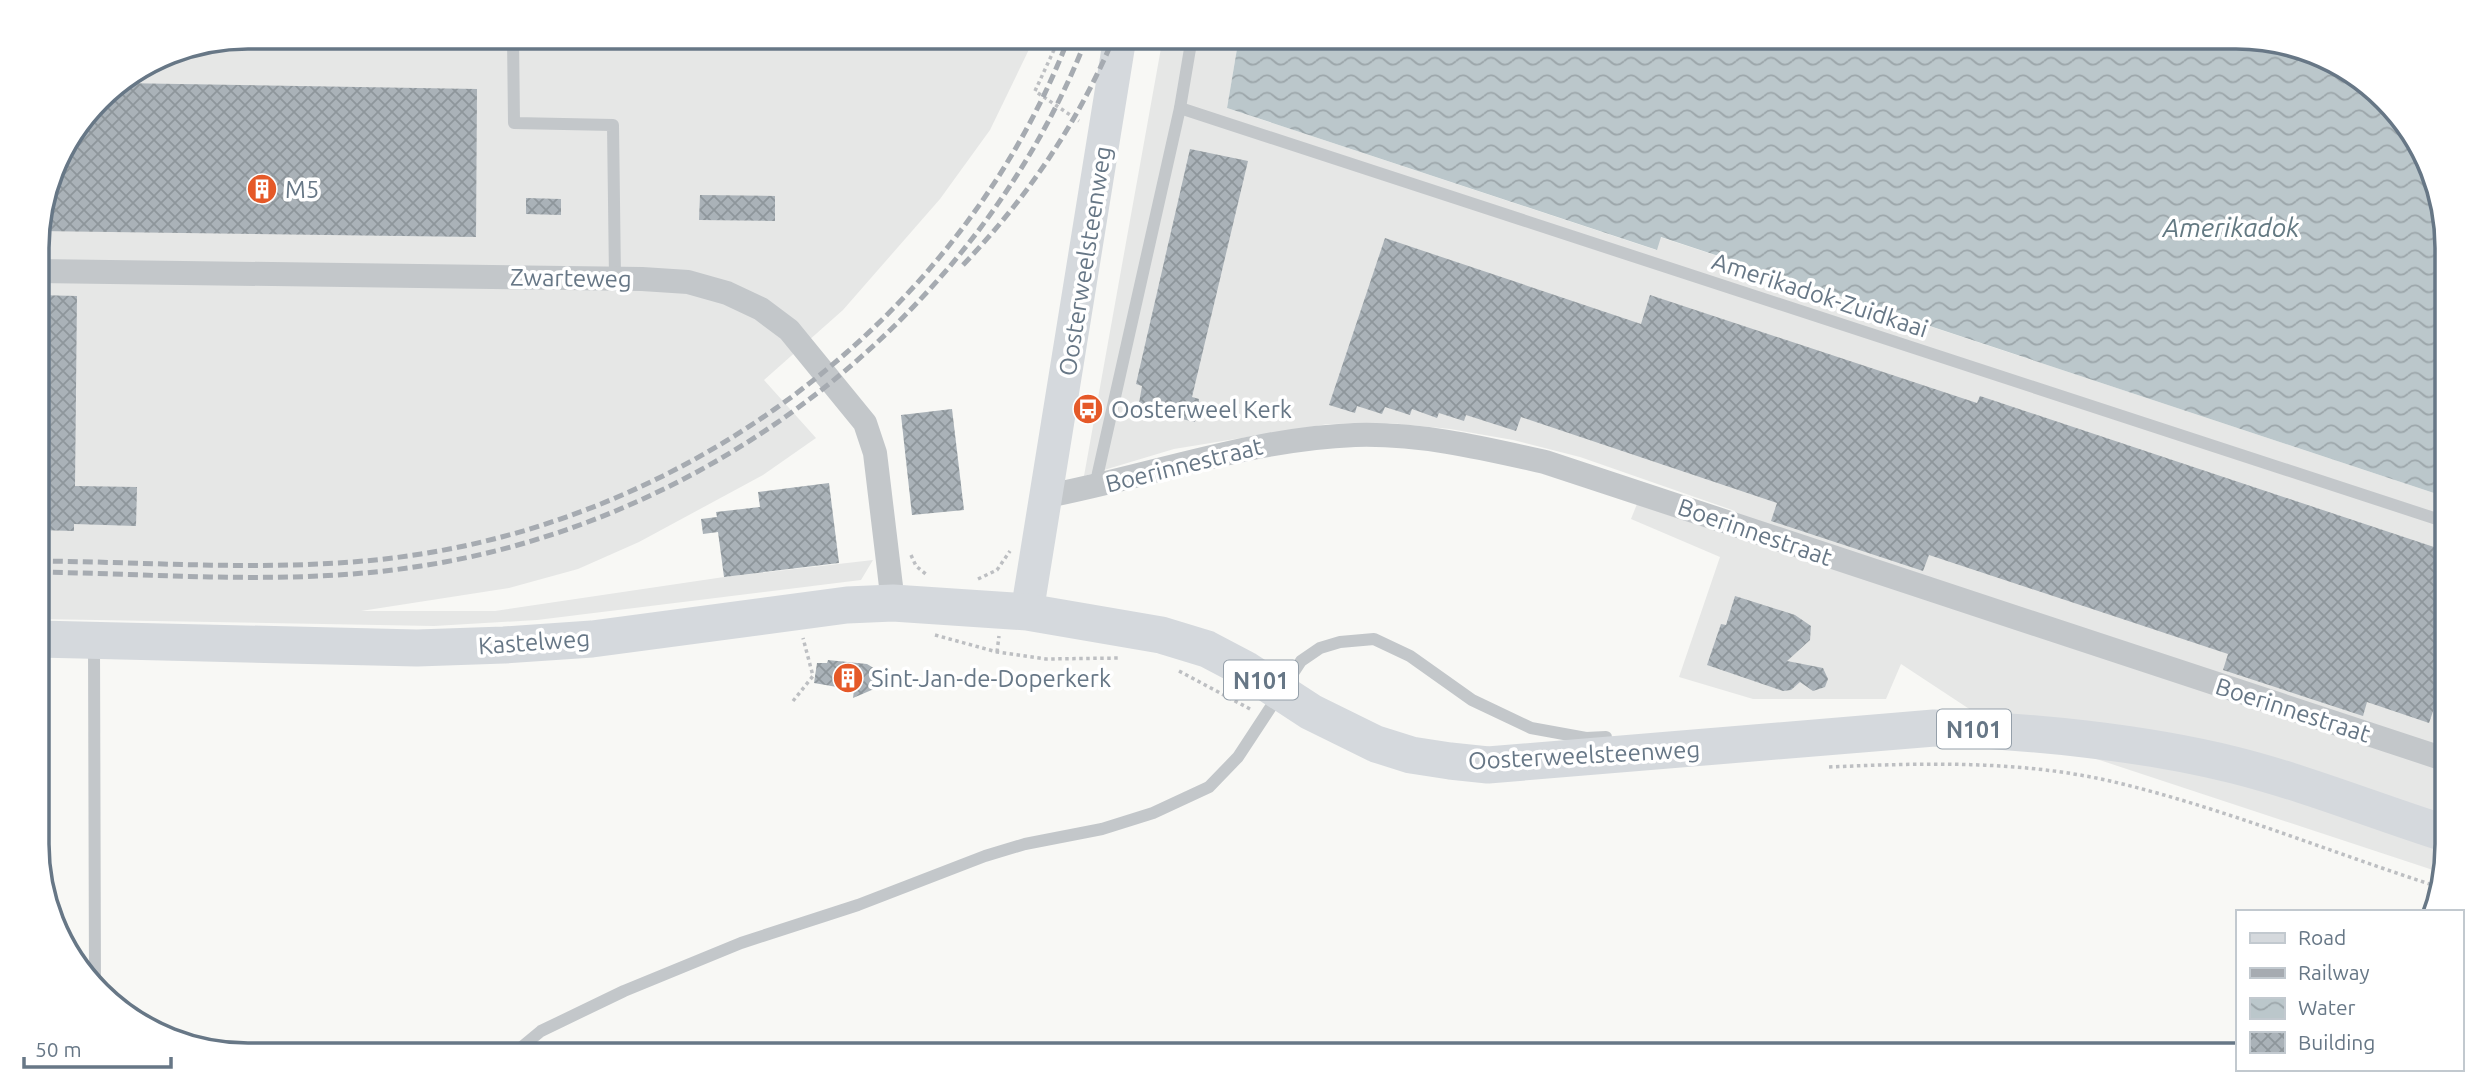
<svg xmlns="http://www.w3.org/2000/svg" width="2484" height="1092" viewBox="0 0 2484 1092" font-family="Ubuntu,sans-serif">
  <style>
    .built { fill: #e6e7e6 }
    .water { fill: url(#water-waves) }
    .building { fill: url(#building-cross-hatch) }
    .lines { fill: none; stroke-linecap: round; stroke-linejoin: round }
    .path { stroke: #bdbfc2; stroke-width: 3.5; stroke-dasharray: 3.5 3.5; stroke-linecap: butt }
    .service { stroke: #c3c7ca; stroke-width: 12 }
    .minor { stroke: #c3c7ca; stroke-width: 24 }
    .secondary { stroke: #d5d9dd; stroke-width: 33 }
    .primary { stroke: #d5d9dd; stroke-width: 37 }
    .rail { stroke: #a6abb1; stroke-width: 5; stroke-dasharray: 10 5; stroke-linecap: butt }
    .labels { text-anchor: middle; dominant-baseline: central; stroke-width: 7; stroke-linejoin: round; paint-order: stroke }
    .shield { fill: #fff; stroke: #95a0aa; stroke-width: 2 }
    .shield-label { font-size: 23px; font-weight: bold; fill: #677786 }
    .poi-label { font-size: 24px; fill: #677786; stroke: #fff; text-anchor: start }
    .street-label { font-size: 24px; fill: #677786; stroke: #fff }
    .water-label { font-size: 26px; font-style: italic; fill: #637982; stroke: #fff }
    .rim { fill: none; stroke: #677786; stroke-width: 3.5 }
  </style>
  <defs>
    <pattern id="water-waves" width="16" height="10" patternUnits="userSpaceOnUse" patternTransform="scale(1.75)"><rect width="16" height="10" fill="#bbc7cb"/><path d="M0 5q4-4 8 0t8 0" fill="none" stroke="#9ca6aa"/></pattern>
    <pattern id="building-cross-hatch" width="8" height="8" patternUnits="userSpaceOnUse" patternTransform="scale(1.75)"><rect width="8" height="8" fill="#aab2b8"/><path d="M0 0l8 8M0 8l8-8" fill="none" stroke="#8e969b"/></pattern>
  </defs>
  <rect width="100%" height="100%" fill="#f8f8f5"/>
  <g class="built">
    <path d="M248,37h787l-45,93 -50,69 -97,111 -79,70 52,58 -53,37 -124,67 -61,27 -69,19 -148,23h134l229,-34 149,-17 -12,20 -324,40 -103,6 -396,-7 -1,-385 21,-79 50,-66 59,-36z"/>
    <path d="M1163,37h76l-12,71 429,142 4,-13 786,260 1,348 -5,28 -388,-128 -71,-27 -82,-54 -15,35h-133l-74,-22 41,-120 -89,-38 6,-15 90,31 8,-24 -155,-54 -67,-17 -63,-11 -60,-6 -62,1 -154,25 -90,27z"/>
  </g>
  <path class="water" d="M1239,37h997l81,16 86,66 42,102 1,276 -785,-260 -4,13 -430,-142z"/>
  <g class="building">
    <path d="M119,83l358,6 -1,148 -438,-6 20,-76 50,-66z"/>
    <path d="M1190,149l58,12 -56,236 7,2 -4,23 -57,-13 4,-23 -6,-2z"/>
    <path d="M700,195l75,1v25l-76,-1z"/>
    <path d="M526,198l35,1v16l-35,-1z"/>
    <path d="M1385,238l256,86 9,-29 327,108 3,-7 466,155 1,120 -18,52 -62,-21 -4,14 -140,-46 5,-16 -299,-99 -6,16 -152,-50 6,-18 -256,-86 -5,14 -50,-16 -2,6 -25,-8 -2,5 -25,-9 -2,6 -25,-8 -3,7 -25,-8 -2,7 -26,-8z"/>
    <path d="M37,295l40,1 -2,190 62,1 -1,39 -62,-2v7l-36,-1z"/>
    <path d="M952,409l12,101 -52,5 -11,-100z"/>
    <path d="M829,483l10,80 -115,14 -6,-45 -15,2 -2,-15 16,-2 -1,-5 44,-5 -2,-15z"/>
    <path d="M1735,596l60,19 16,11 -1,14 -23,21 36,7 5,11 -3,8 -12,4 -13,-9 -9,8 -8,1 -76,-26 14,-41 5,1z"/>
    <path d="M828,660l39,4 15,9 -1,13 -28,12 1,-8 -40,-7 3,-20h10z"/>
  </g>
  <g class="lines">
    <g class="path">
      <path d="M1060,37l-25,54 44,30"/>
      <path d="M911,555l5,11 12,10"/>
      <path d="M978,579l19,-9 13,-19"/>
      <path d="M935,635l62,17 49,7 74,-1"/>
      <path d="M997,652l2,-16"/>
      <path d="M1179,671l73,39"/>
      <path d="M793,701l20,-25 -10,-38"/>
      <path d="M1829,767c93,-4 189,-7 281,14 112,26 219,71 329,106"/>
    </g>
    <g class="service">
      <path d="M513,37l1,86 99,2 2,153"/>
      <path d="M1180,108l1266,414"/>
      <path d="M1095,486l85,-378 12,-71"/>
      <path d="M94,645l1,339"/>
      <path d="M512,1055l29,-24 83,-40 117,-48 117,-38 127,-49 40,-12 77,-15 51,-16 56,-26 29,-30 63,-96 19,-13 20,-6 34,-3 36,17 62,44 59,28 55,10 20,-1"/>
    </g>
    <g class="minor">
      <path d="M37,271l605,8 46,3 39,11 34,16 28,21 76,93 10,30 18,150"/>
      <path d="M1047,496c103,-20 203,-57 308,-61 65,-2 128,13 190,27l902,298"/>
    </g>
    <path class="secondary" d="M1027,612l93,-575"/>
    <path class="primary" d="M38,639l379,9 87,-3 88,-6 255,-34 46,-2 134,9 134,23 46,14 38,20 66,43 65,32 35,11 39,6 38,4 446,-37c96,3 207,14 300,37 72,18 143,47 213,69"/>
    <g class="rail">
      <path d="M963,265c64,-67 115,-142 151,-228"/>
      <path d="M38,561c126,1 258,13 383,-7 285,-45 544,-245 648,-517"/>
      <path d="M38,572c126,2 258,14 383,-6 293,-45 559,-253 666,-529"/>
    </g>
  </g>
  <defs>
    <g id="building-disc" transform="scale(1.575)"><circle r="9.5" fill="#e55928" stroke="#fff"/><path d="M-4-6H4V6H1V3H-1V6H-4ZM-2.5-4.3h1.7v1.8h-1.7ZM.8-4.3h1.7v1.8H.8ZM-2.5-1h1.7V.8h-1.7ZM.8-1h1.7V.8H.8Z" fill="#fff"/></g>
    <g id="bus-disc" transform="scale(1.575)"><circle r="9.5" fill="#e55928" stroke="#fff"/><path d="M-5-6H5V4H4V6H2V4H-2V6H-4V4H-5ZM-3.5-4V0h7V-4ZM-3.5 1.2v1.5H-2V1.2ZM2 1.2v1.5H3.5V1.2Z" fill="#fff"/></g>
  </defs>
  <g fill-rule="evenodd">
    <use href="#building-disc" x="262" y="189"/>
    <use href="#bus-disc" x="1088" y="409"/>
    <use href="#building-disc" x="848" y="678"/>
  </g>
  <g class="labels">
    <g class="shield">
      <rect x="1224" y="660.5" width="74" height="39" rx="5"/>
      <rect x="1937" y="709.5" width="74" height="39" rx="5"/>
    </g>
    <g class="shield-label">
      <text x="1261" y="680">N101</text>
      <text x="1974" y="729">N101</text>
    </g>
    <g class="poi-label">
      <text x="285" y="189">M5</text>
      <text x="1111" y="409">Oosterweel Kerk</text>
      <text x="871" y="678">Sint-Jan-de-Doperkerk</text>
    </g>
    <g class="street-label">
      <text transform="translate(1085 261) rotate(-81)">Oosterweelsteenweg</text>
      <text transform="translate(571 278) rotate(1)">Zwarteweg</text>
      <text transform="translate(1820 295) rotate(18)">Amerikadok-Zuidkaai</text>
      <text transform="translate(1184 465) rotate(-14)">Boerinnestraat</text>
      <text transform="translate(1755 532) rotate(19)">Boerinnestraat</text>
      <text transform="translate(534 642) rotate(-4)">Kastelweg</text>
      <text transform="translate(2293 710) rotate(18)">Boerinnestraat</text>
      <text transform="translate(1584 755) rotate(-3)">Oosterweelsteenweg</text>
    </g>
    <g class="water-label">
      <text x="2231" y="227">Amerikadok</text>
    </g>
  </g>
  <path d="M0 0H2484V1092H0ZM248 49H2236A199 199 0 0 1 2435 248V844A199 199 0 0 1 2236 1043H248A199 199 0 0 1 49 844V248A199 199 0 0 1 248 49Z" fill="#fff" fill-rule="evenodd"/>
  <path class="rim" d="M248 49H2236A199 199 0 0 1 2435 248V844A199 199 0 0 1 2236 1043H248A199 199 0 0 1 49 844V248A199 199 0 0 1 248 49Z"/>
  <rect x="2236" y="910" width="228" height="161" fill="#ffffff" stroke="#c2c9cf" stroke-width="2"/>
  <rect x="2250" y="933" width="35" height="10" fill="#d5d9dd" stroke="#c2c9cf" stroke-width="2"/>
  <text x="2298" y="945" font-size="21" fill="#677786">Road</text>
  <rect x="2250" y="968" width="35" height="10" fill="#a6abb1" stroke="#c2c9cf" stroke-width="2"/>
  <text x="2298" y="980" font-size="21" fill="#677786">Railway</text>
  <rect x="2250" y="998" width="35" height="21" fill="url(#water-waves)" stroke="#c2c9cf" stroke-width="2"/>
  <text x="2298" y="1015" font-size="21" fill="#677786">Water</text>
  <rect x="2250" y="1032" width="35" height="21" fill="url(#building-cross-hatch)" stroke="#c2c9cf" stroke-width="2"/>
  <text x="2298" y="1050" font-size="21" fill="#677786">Building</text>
  <path d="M24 1057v10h147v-10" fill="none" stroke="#677786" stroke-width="3.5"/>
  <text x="35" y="1057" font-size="21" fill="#677786" stroke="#ffffff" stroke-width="5" paint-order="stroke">50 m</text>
</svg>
